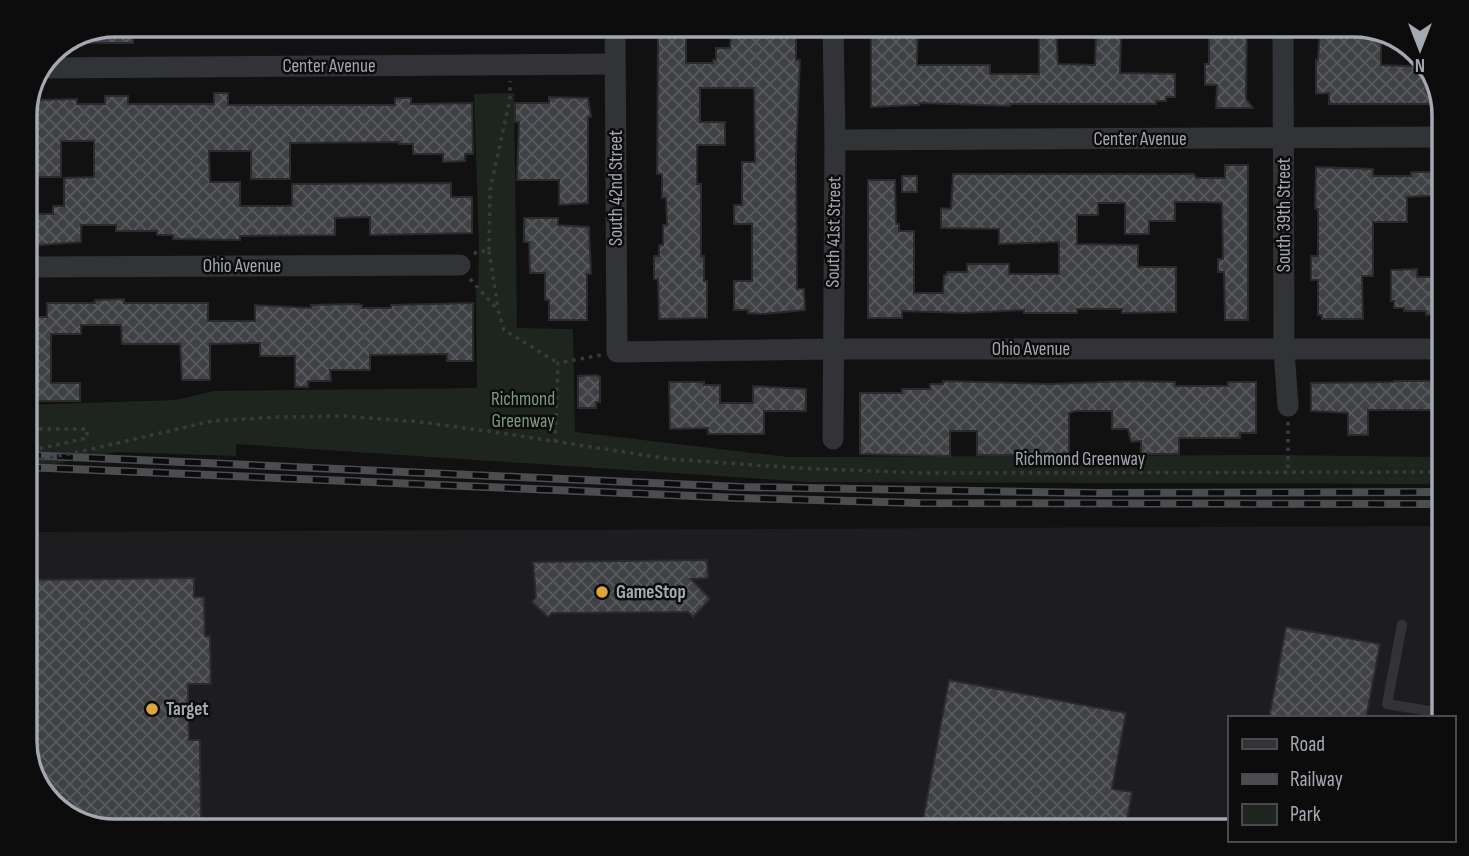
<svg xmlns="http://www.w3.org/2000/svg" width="1469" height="856" viewBox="0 0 1469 856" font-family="'Sofia Sans Condensed',sans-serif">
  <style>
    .built { fill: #1d1d1f }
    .green { fill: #1e241e }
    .building { fill: url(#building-cross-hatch); stroke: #2b2b2e; stroke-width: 2 }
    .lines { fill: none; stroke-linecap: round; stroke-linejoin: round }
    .path { stroke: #383a3e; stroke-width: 3.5; stroke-dasharray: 3.5 5; stroke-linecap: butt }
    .lane { stroke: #323337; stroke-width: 10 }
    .street { stroke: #323337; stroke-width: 21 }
    .rail-casing { stroke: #4b4d51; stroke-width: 8 }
    .rail { stroke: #0c0c0d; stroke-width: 5; stroke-dasharray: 16; stroke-linecap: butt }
    .path-bridge { stroke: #383a3e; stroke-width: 3.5; stroke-dasharray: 3.5 5; stroke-linecap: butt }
    .poi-dot { fill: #dfa63c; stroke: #0c0c0d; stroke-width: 2.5 }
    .labels { text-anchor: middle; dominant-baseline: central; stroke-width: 5; stroke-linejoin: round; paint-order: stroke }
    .street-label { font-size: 19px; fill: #a3a8b1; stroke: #0c0c0d }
    .park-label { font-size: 19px; fill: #7c9b7d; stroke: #0c0c0d }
    .poi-label { font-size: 19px; font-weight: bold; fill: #a3a8b1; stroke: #0c0c0d; text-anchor: start }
    .rim { fill: none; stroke: #a3a8b1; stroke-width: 3.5 }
  </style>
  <defs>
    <pattern id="building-cross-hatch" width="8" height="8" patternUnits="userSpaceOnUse" patternTransform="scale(1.75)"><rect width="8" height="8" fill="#404145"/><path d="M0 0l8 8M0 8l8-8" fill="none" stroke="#585a5d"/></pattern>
  </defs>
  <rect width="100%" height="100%" fill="#111112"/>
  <path class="built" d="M1444,526v192h-215v113h-1114l-46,-12 -32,-32 -12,-40v-215z"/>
  <path class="green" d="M514,93l3,235 56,1 2,103 213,25 488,-2 168,2v27l-636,-2 -572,-38v12l-120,-4 -91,18v-14l3,-1 -3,-50 151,-5 38,-9 263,-3 -1,-98 2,-1 1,-40 -5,-155z"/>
  <g class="building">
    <path d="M115,24h18v19h-61z"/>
    <path d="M742,24h54v36h4l-4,97 1,132h7l1,21 -44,4 -13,-1v-3h-14v-29h18v-57h-18v-19h8v-43h13l-1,-74h-54v34h25v23h-28v39h4v72h3v25h3v37l-48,1 -1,-40h-4v-23h5v-11h4v-20h4l-1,-27h-4v-24h-5l1,-141h28v30h27v-3h3v-12h14l1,-18h11z"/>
    <path d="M871,24h47l-1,41h73v9h49v-50h17l2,40 37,1 1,-29 25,1 -1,36 55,1v23h-9v4h-10v3h-146v2l-91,-3v2l-48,2z"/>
    <path d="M1209,24h38l-1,75 7,9h-37l1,-23h-12v-21h4z"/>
    <path d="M1320,24h34l27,8v33l48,2 13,33h-11v4h-102v-11l-13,1v-34h2z"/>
    <path d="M214,93h14v12h167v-7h16v6l61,-1 1,51h-8v7l-22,1v-8h-30v-10h-14v-2l-109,1v36h-39v-28h-42l1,31h30v24h52v-22l159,-1v14h21v36l-102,2v-18l-35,1v17l-95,1v4l-67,-1v-4h-16v-4h-41v-6h-35v17l-54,4v-32h26v-8h11v-28l30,-1v-36h-33v36h-36v-68l4,-9 48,-1v5h28v-8h23v8h86z"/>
    <path d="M549,97l39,1 3,19h-3v86l-29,2v-25h-42l2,-58h-4v-19h34z"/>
    <path d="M1225,165h23v155h-23l-1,-48h-6v-13h5l-1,-56 -18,-1h-29v19h-26v13h-24v-31h-27v12h-21v29l61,1v22h38v45l-54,1v-4h-45v4h-53v-3l-59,3 -63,-2v7h-34v-138h27l1,44h3v7h15v62h29l1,-18h3v-3h20v-8h42v10h50v-32l-60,2v-15l-58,-1v-20l10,1 2,-35h241l2,4h29z"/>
    <path d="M1316,167l57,2v7h38v-4h33v23l-37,2v25h-34v54h-11l1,43h-41v-4h-4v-35h-7v-24h7v-47h-3z"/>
    <rect x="902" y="176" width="15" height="16"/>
    <path d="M524,218h34v7l31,2 2,47h-4v46h-38v-20h-4v-27h-15l-1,-31h-5z"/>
    <path d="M1417,269v8h27v38h-18v-4h-22v-3h-10v-7h-3v-31z"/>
    <path d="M124,299v4h84v18h47v-16l56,3v-3l46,-1 5,1v3h29v-3l82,-2v58h-26v-7l-77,1v15h-40l1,11h-23v6h-13v-31h-35v-13l-50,1v36h-28l-2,-36h-58l-1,-19h-40v9h-30v49h29v18h-53l1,-84h19v-14h48v-3z"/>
    <path d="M597,375l3,2v25h-4v6h-18v-32z"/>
    <path d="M943,381l107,3 80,-3 45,1v4h53v-4h28v51h-16v5h-61v16h-38v-13l-10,1 -3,-13h-16v-18h-37l-6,2v42h-92v-24h-27v25l-90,-2v-61h42v-4h28v-5h13z"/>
    <path d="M1394,381h50v29h-76v25h-20v-22l-37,-2v-28l83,-1z"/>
    <path d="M669,382h35v3h16v18h33v-17l53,3v22h-42v23h-56v-6l-38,1z"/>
    <path d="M707,560l1,18 -17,1 19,20 -17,18 -5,-5 -136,1 -4,4 -16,-15 4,-5 -3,-35z"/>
    <path d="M194,578v19h10l1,39h5l1,48h-23l1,56h11l1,91h-86l-46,-12 -32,-32 -12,-40v-167z"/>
    <path d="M1286,627l94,17 -14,74h-97z"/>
    <path d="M949,680l177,33 -14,76 20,3 -7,39h-204z"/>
  </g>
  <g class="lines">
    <g class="path">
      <path d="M489,251l9,57"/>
      <path d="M474,254l4,-3h11l1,-61 20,-91v-18"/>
      <path d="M470,279l28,31 6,20 54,33"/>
      <path d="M25,409h12v20h50v9l-50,11v-20"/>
      <path d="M1288,422v51"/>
      <path d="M555,442l3,-79 43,-8"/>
      <path d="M92,449l120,-28 65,-4 67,-1 76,6 74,10 176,27 127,9 126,5 521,-1"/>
    </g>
    <g class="lane">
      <path d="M1402,625l-15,79 54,9 3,-18"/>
      <path d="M1444,633v-5"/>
    </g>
    <g class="street">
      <path d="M615,24l2,328 215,-3h612"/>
      <path d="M1283,24l1,326 4,56"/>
      <path d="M43,68l572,-4"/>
      <path d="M835,140l609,-3"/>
      <path d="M25,267l435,-2"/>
      <path d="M833,439l2,-299 -2,-116"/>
    </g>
    <g class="rail-casing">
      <g id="rail">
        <path d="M25,455l716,32 356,6 347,-1"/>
        <path d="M25,467l715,31 179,5 525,1"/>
      </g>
    </g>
    <use href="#rail" class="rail"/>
    <g class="path-bridge">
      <path d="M37,449l1,11"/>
      <path d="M25,463l67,-14"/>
    </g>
  </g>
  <g class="poi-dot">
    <circle cx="602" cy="592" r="7"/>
    <circle cx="152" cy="709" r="7"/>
  </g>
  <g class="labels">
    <g class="street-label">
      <text x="329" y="66">Center Avenue</text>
      <text x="1140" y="139">Center Avenue</text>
      <text transform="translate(616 188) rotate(-90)">South 42nd Street</text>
      <text transform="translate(1284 215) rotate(-90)">South 39th Street</text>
      <text transform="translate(834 232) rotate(-89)">South 41st Street</text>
      <text x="242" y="266">Ohio Avenue</text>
      <text x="1031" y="349">Ohio Avenue</text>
      <text x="1080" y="459">Richmond Greenway</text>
    </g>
    <g class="park-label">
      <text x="523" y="399">Richmond<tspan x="523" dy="22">Greenway</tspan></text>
    </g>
    <g class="poi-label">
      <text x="616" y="592">GameStop</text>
      <text x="166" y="709">Target</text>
    </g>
  </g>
  <path d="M0 0H1469V856H0ZM115 37H1354A78 78 0 0 1 1432 115V741A78 78 0 0 1 1354 819H115A78 78 0 0 1 37 741V115A78 78 0 0 1 115 37Z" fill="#0c0c0d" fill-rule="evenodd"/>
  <path class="rim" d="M115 37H1354A78 78 0 0 1 1432 115V741A78 78 0 0 1 1354 819H115A78 78 0 0 1 37 741V115A78 78 0 0 1 115 37Z"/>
  <rect x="1228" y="716" width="228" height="126" fill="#0c0c0d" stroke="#484a4f" stroke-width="2"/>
  <rect x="1242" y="739" width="35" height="10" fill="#323337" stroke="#484a4f" stroke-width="2"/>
  <text x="1290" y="751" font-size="21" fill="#a3a8b1">Road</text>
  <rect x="1242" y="774" width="35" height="10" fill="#4b4d51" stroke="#484a4f" stroke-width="2"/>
  <text x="1290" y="786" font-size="21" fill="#a3a8b1">Railway</text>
  <rect x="1242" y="804" width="35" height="21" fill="#1e241e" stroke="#484a4f" stroke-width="2"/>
  <text x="1290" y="821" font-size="21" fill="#a3a8b1">Park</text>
  <g transform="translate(1420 49) rotate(180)" stroke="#0c0c0d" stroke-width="5" paint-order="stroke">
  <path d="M0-5L12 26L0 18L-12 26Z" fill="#a3a8b1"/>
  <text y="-10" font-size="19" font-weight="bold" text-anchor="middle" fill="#a3a8b1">N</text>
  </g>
</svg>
